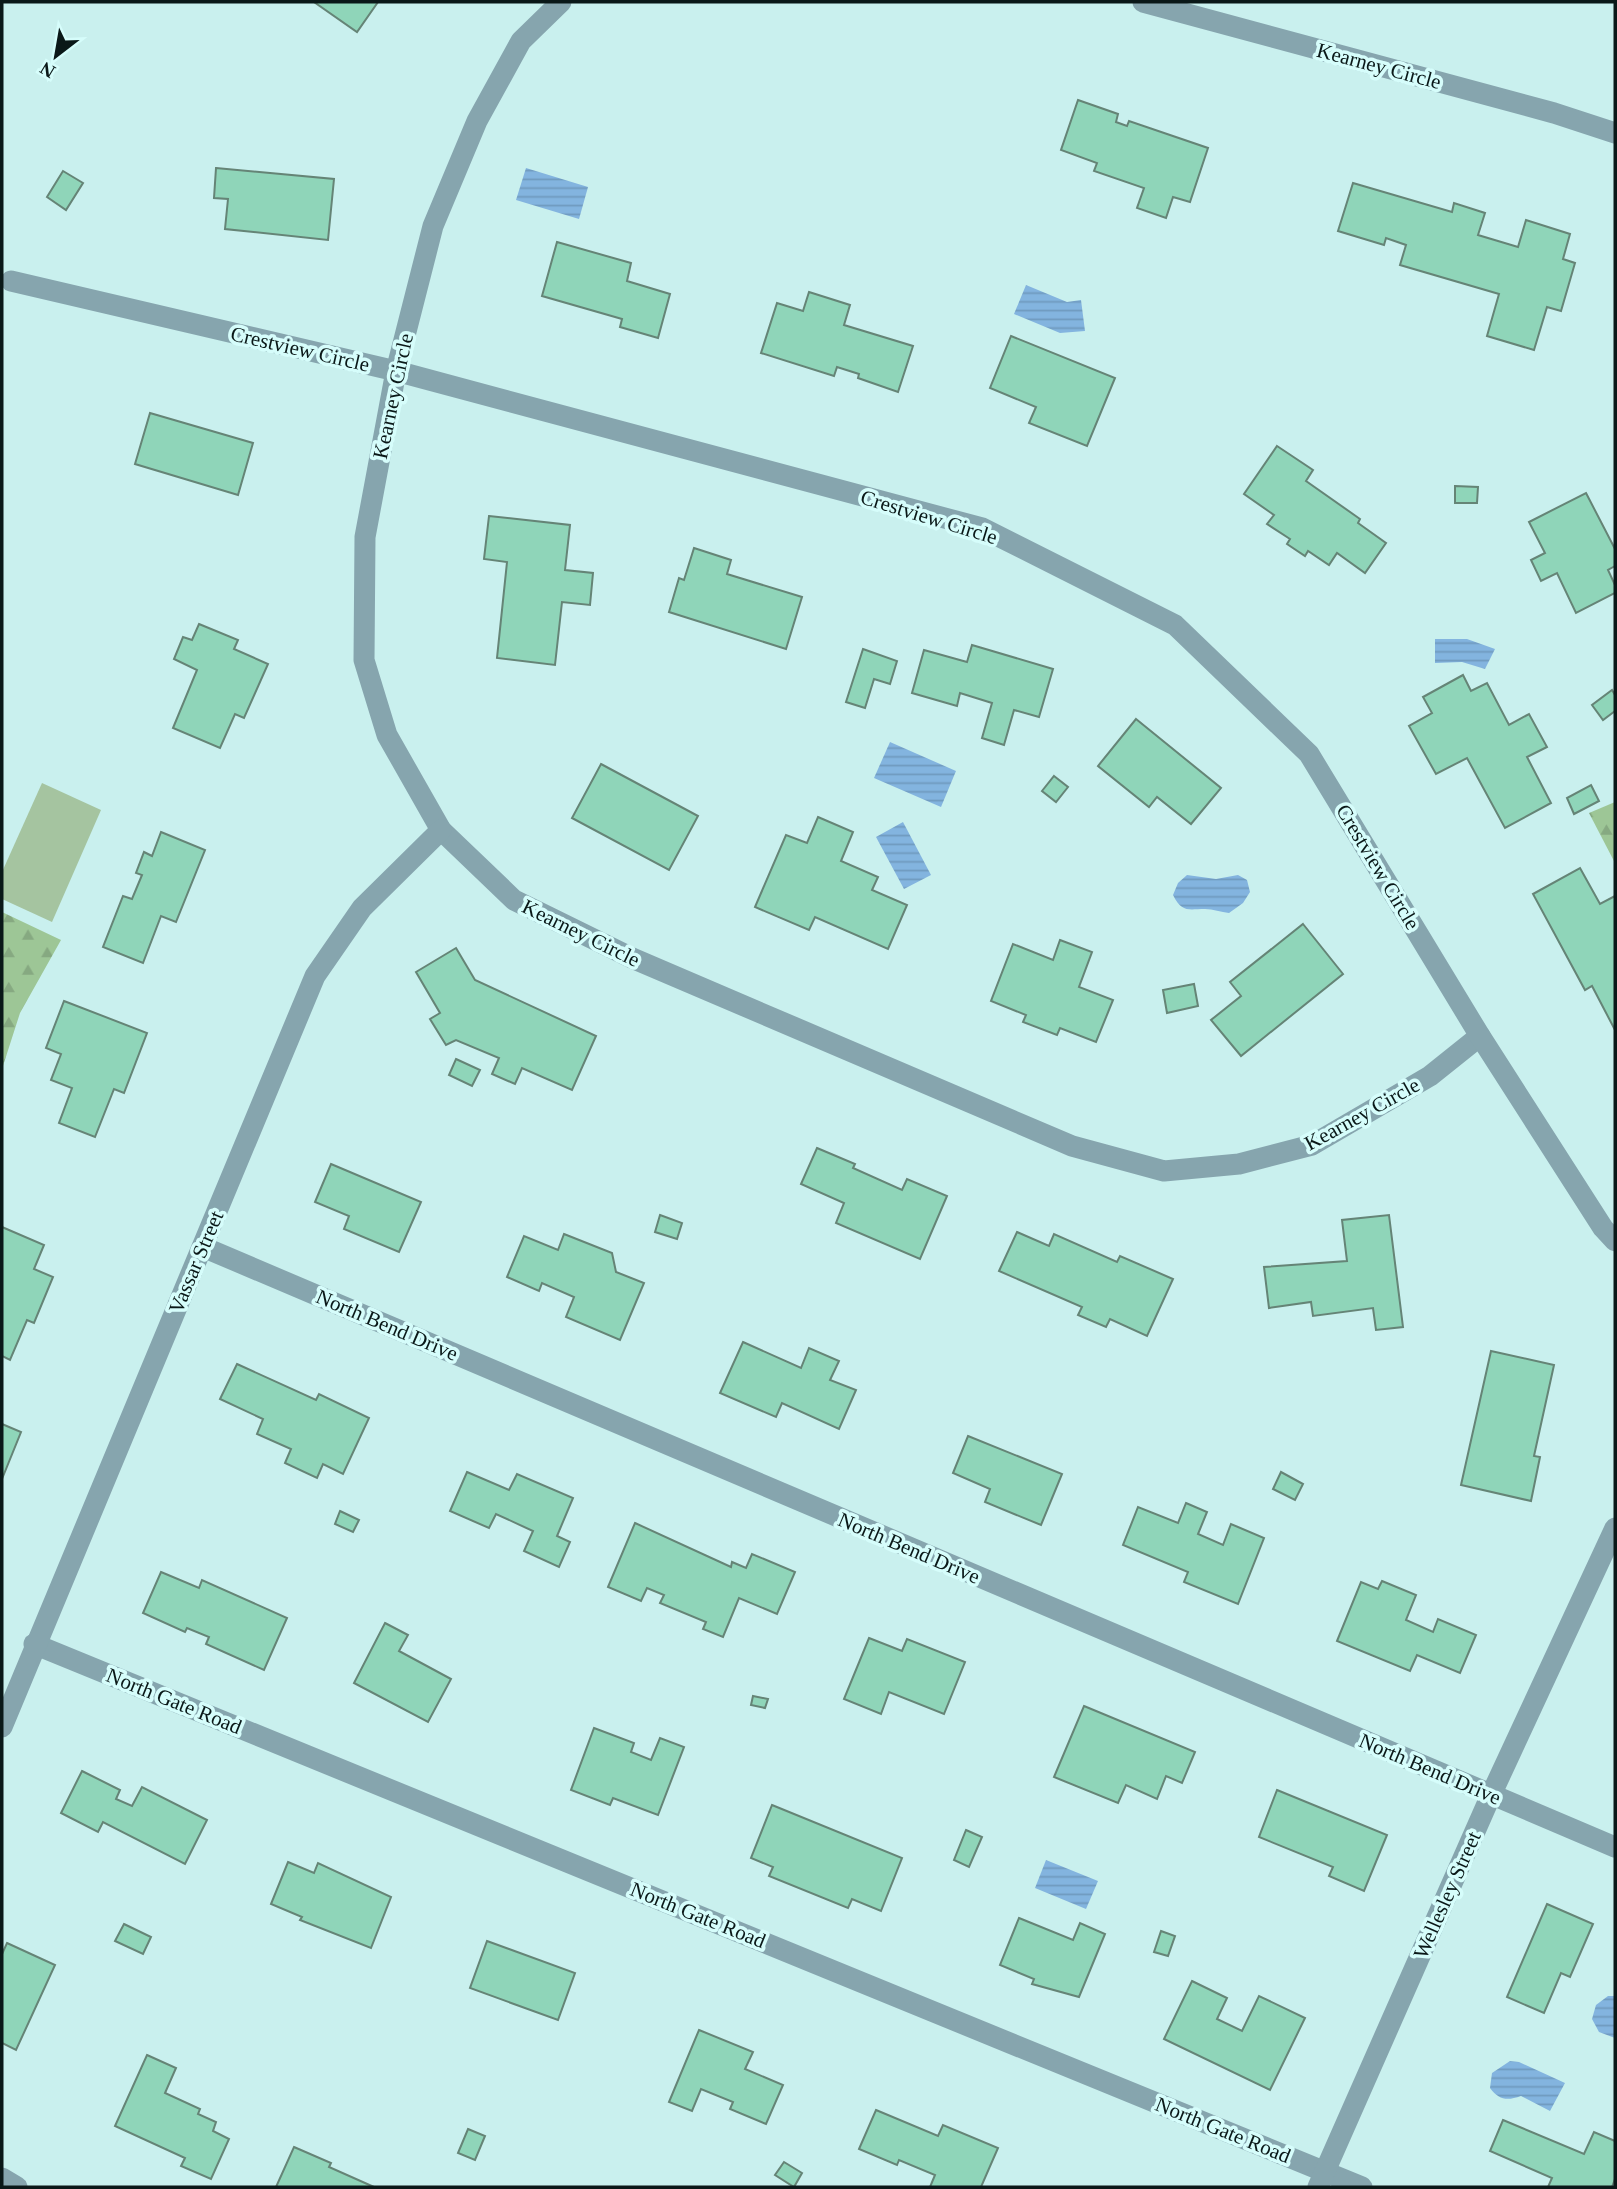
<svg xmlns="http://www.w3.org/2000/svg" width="1617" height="2189" viewBox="0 0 1617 2189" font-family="'Times New Roman',serif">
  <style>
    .green { fill: #a5c4a0 }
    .forest { fill: url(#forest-firs) }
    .water { fill: url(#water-rules) }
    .building { fill: #8fd5b9; stroke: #658476; stroke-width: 2 }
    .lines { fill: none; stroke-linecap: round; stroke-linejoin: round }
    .minor { stroke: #86a5ae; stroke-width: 21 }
    .labels { text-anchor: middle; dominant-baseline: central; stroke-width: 7; stroke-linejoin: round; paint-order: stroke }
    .street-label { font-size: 21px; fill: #0a1818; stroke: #d6fdfb }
  </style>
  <defs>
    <pattern id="forest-firs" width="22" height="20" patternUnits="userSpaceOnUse" patternTransform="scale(1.75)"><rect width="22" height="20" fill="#9dc696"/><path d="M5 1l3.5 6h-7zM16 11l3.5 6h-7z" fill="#86a981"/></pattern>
    <pattern id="water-rules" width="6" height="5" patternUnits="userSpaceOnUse" patternTransform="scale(1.75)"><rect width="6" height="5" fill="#83b4df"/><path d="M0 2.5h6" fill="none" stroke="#709abf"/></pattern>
  </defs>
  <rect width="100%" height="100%" fill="#c9f0ee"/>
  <path class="green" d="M42,783l59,27 -49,112 -50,-23v-27z"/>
  <g class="forest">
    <path d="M1615,802v61l-26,-50z"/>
    <path d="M2,912l59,28 -41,73 -18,56z"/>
  </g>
  <g class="water">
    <path d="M526,168l62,19 -9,32 -63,-19z"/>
    <path d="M1026,285l41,17 14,-2 4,31 -25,2 -46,-19z"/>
    <path d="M1435,639h32l28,10 -10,20 -23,-7 -27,1z"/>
    <path d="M890,742l66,29 -15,36 -67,-29z"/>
    <path d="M903,822l28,53 -27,14 -28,-52z"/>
    <path d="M1187,875l29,4 22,-4 9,5 3,12 -7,11 -14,10c-8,-1 -16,-4 -24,-4 -17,0 -23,4 -32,-14l5,-12z"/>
    <path d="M1046,1860l52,21 -12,28 -51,-21z"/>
    <path d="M1608,1996h7v42l-16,-6 -7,-13 4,-14z"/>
    <path d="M1510,2061l9,1 46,21 -15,28 -29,-15c-14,5 -22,4 -31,-8l2,-15z"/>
  </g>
  <g class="building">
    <path d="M314,2h64l-21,30z"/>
    <path d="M1078,100l40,14 -2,8 11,4 2,-5 79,27 -18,54 -17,-5 -7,21 -29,-10 7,-20 -50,-17 3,-8 -36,-13z"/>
    <path d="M216,168l118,11 -6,61 -103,-11 3,-30 -14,-1z"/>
    <path d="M63,171l20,12 -17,27 -19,-13z"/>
    <path d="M1353,183l99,29 2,-9 31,10 -7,22 40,12 8,-27 44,14 -7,25 12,4 -14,48 -14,-4 -13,43 -47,-14 12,-42 -99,-29 6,-20 -20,-7 -2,7 -46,-14z"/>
    <path d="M557,242l74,21 -4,18 43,13 -12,44 -38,-11 2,-8 -80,-23z"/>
    <path d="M809,292l41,13 -6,20 69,21 -15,46 -40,-14 1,-4 -22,-7 -3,9 -73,-23 16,-50 26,8z"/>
    <path d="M1011,336l104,42 -28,68 -58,-23 7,-16 -46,-19z"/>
    <path d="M150,413l103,30 -15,52 -103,-31z"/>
    <path d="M1277,446l36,24 -7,11 54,38 -2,4 28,20 -21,30 -28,-20 -8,12 -21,-14 -3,5 -18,-12 3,-5 -23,-15 7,-9 -30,-21z"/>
    <path d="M1455,486l23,1 -1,16h-22z"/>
    <path d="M1586,493l29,56v17l-7,4 7,15v8l-39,20 -19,-40 -16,8 -10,-21 14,-7 -16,-31z"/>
    <path d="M489,516l81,9 -5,45 28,3 -3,32 -28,-3 -7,63 -58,-7 10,-96 -23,-3z"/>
    <path d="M694,548l37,12 -4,14 75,23 -16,52 -117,-37 10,-34 5,2z"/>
    <path d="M199,624l39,16 -4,9 34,15 -24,54 -9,-4 -15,34 -47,-20 24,-58 -23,-11 9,-22 9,3z"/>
    <path d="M972,645l81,24 -14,48 -25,-7 -10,35 -22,-7 10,-35 -32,-10 -3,13 -45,-13 12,-43 43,12z"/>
    <path d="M863,649l34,12 -7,23 -16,-5 -9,29 -19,-6z"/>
    <path d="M1463,675l8,16 16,-8 22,42 20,-11 18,33 -20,10 24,46 -46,25 -38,-70 -31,16 -27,-48 23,-13 -9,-16z"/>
    <path d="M1612,690l3,5v16l-12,9 -11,-15z"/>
    <path d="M1136,719l85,69 -30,36 -34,-27 -8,10 -51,-41z"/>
    <path d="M601,764l97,52 -29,54 -97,-52z"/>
    <path d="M1054,776l14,11 -12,15 -14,-11z"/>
    <path d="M1591,785l8,16 -25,13 -7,-16z"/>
    <path d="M818,817l35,15 -12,29 37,16 -6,13 35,15 -19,44 -73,-32 -6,13 -54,-23 31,-72 21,8z"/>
    <path d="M161,832l44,18 -29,72 -15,-6 -18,47 -40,-16 20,-51 9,3 10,-24 -6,-2 8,-21 8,4z"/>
    <path d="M1580,868l20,36 15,-8v134l-23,-44 -7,4 -52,-96z"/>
    <path d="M1303,924l40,50 -102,82 -30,-36 30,-24 -11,-14z"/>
    <path d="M1060,940l32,12 -13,35 34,13 -17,42 -36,-14 -3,7 -34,-13 3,-7 -35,-14 22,-57 40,16z"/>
    <path d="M456,948l19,32 121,56 -24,54 -50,-22 -7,16 -23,-10 7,-16 -43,-18 -10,5 -16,-26 10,-6 -24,-41z"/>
    <path d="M1194,984l4,22 -31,7 -4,-23z"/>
    <path d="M64,1001l83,32 -23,60 -10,-4 -19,48 -36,-14 13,-35 -21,-8 10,-26 -15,-6z"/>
    <path d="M456,1059l24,11 -8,16 -23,-11z"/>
    <path d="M817,1148l38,16 -2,4 49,22 5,-11 40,17 -27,63 -84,-36 8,-20 -43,-19z"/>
    <path d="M331,1164l90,38 -22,50 -55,-23 5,-13 -34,-14z"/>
    <path d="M660,1215l22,8 -5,16 -22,-7z"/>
    <path d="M1389,1215l14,112 -27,3 -3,-22 -60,8 -2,-14 -42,6 -5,-41 83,-6 -5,-41z"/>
    <path d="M2,1227l42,18 -10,24 19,8 -19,46 -7,-3 -17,40 -8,-4z"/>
    <path d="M1017,1232l32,14 5,-12 63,28 3,-6 53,23 -26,57 -37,-17 -4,8 -28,-12 4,-8 -83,-36z"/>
    <path d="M564,1234l48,19 4,19 28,11 -24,57 -54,-23 8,-20 -32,-14 -3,8 -32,-14 17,-41 34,14z"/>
    <path d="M743,1342l58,26 8,-20 30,13 -9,19 26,10 -17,39 -57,-26 -6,14 -56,-24z"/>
    <path d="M1491,1351l63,14 -20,91 6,1 -9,44 -70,-16z"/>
    <path d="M237,1364l79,36 3,-6 50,24 -26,56 -20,-10 -6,14 -32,-15 6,-14 -34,-15 6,-15 -43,-20z"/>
    <path d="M2,1424l19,8 -19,47z"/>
    <path d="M968,1436l94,38 -21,51 -56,-23 5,-13 -37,-16z"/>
    <path d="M467,1472l42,18 8,-16 56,24 -16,38 13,6 -11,25 -35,-16 9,-20 -37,-17 -7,14 -39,-17z"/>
    <path d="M1281,1472l22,12 -8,16 -22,-11z"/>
    <path d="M1186,1503l21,9 -9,22 25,11 8,-21 33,14 -26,66 -54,-22 4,-10 -65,-27 15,-38 40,16z"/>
    <path d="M340,1511l19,9 -6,12 -18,-8z"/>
    <path d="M635,1523l96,44 1,-5 14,6 6,-14 43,18 -18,42 -38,-16 -16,39 -20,-8 3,-7 -46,-19 4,-8 -17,-7 -6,13 -33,-14z"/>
    <path d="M161,1572l38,16 3,-8 85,38 -23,52 -58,-26 3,-7 -22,-9 -2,4 -42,-19z"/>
    <path d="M1382,1581l34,14 -10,25 27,12 5,-13 38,16 -16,38 -43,-18 -7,16 -73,-30 24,-59 17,7z"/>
    <path d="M385,1623l23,12 -9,16 52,28 -23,43 -74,-39z"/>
    <path d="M869,1638l33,13 5,-12 58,23 -21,52 -55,-22 -8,22 -37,-15z"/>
    <path d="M753,1696l15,3 -3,9 -14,-3z"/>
    <path d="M1084,1706l111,46 -13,31 -16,-7 -9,23 -31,-14 -8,18 -64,-26z"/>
    <path d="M594,1728l40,15 -3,9 20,8 9,-22 24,9 -26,68 -45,-17 -3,7 -39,-15z"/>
    <path d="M82,1771l38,19 -4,9 16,7 10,-19 65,33 -22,44 -82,-42 -5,10 -37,-19z"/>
    <path d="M1277,1790l110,45 -23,56 -35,-15 4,-9 -74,-30z"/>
    <path d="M772,1805l130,53 -21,53 -29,-12 -4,9 -79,-32 4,-9 -22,-9z"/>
    <path d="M966,1830l16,7 -13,30 -15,-7z"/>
    <path d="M288,1862l26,11 4,-10 73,34 -20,51 -71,-28 2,-3 -31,-13z"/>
    <path d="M1547,1904l46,20 -23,53 -9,-4 -17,40 -37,-16z"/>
    <path d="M1019,1918l54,22 7,-17 25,11 -26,63 -47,-13 2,-5 -34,-14z"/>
    <path d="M124,1924l27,13 -8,17 -28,-13z"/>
    <path d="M1161,1931l14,5 -7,20 -14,-4z"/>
    <path d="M487,1941l88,32 -17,47 -88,-32z"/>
    <path d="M7,1943l48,22 -39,85 -14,-7v-89z"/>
    <path d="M1192,1981l35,17 -10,21 25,12 17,-35 46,22 -35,72 -106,-51z"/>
    <path d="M699,2030l54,22 -8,17 38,16 -17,39 -36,-15 3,-7 -32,-13 -9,22 -23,-9z"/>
    <path d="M147,2055l29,13 -11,25 35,16 -2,5 18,8 -3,9 16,8 -18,40 -30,-13 4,-8 -70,-32z"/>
    <path d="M876,2110l62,26 5,-11 55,23 -17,39h-51l5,-12 -36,-15 -2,5 -38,-16z"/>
    <path d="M1503,2120l81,34 10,-22 21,9v38l-3,8h-64l4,-9 -62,-27z"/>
    <path d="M468,2129l17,7 -10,24 -17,-7z"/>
    <path d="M294,2147l37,16 -2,4 45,20h-98z"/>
    <path d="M784,2162l18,11 -8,14 -19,-12z"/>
  </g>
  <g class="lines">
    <g class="minor">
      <path d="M561,2l-40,39 -44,80 -44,105 -37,145 -31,166 -1,123 23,75 54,95 73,70 118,58 440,188 92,25 75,-7 73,-19 118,-69 50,-40"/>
      <path d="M1143,2l411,111 61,20"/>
      <path d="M11,281l385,90 586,157 193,97 134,129 171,282 123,192 12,13"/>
      <path d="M203,1247l1412,600"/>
      <path d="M34,1644l1328,543"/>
      <path d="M2,1727l313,-751 47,-68 79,-78"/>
      <path d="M2,2178l15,9"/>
      <path d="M1318,2187l173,-392 124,-267"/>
    </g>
  </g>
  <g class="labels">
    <g class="street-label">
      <text transform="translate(1379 66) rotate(15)">Kearney Circle</text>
      <text transform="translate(300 349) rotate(13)">Crestview Circle</text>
      <text transform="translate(393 396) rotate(-78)">Kearney Circle</text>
      <text transform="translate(929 517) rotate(17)">Crestview Circle</text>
      <text transform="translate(1378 867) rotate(59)">Crestview Circle</text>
      <text transform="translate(581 933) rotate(26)">Kearney Circle</text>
      <text transform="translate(1362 1114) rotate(-29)">Kearney Circle</text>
      <text transform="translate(196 1262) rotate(-67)">Vassar Street</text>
      <text transform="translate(387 1325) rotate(23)">North Bend Drive</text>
      <text transform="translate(909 1548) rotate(23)">North Bend Drive</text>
      <text transform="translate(174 1701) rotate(22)">North Gate Road</text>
      <text transform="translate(1430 1769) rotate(23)">North Bend Drive</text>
      <text transform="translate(1447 1895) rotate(-66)">Wellesley Street</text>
      <text transform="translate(698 1915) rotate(22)">North Gate Road</text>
      <text transform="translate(1223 2130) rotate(22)">North Gate Road</text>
    </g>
  </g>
  <rect width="1617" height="2189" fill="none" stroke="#0a1818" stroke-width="7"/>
  <g transform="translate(56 56) rotate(211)" stroke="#d6fdfb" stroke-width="5" paint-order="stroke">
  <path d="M0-5L12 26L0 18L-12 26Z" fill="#0a1818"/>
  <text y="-10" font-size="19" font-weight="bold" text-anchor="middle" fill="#0a1818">N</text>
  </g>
</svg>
